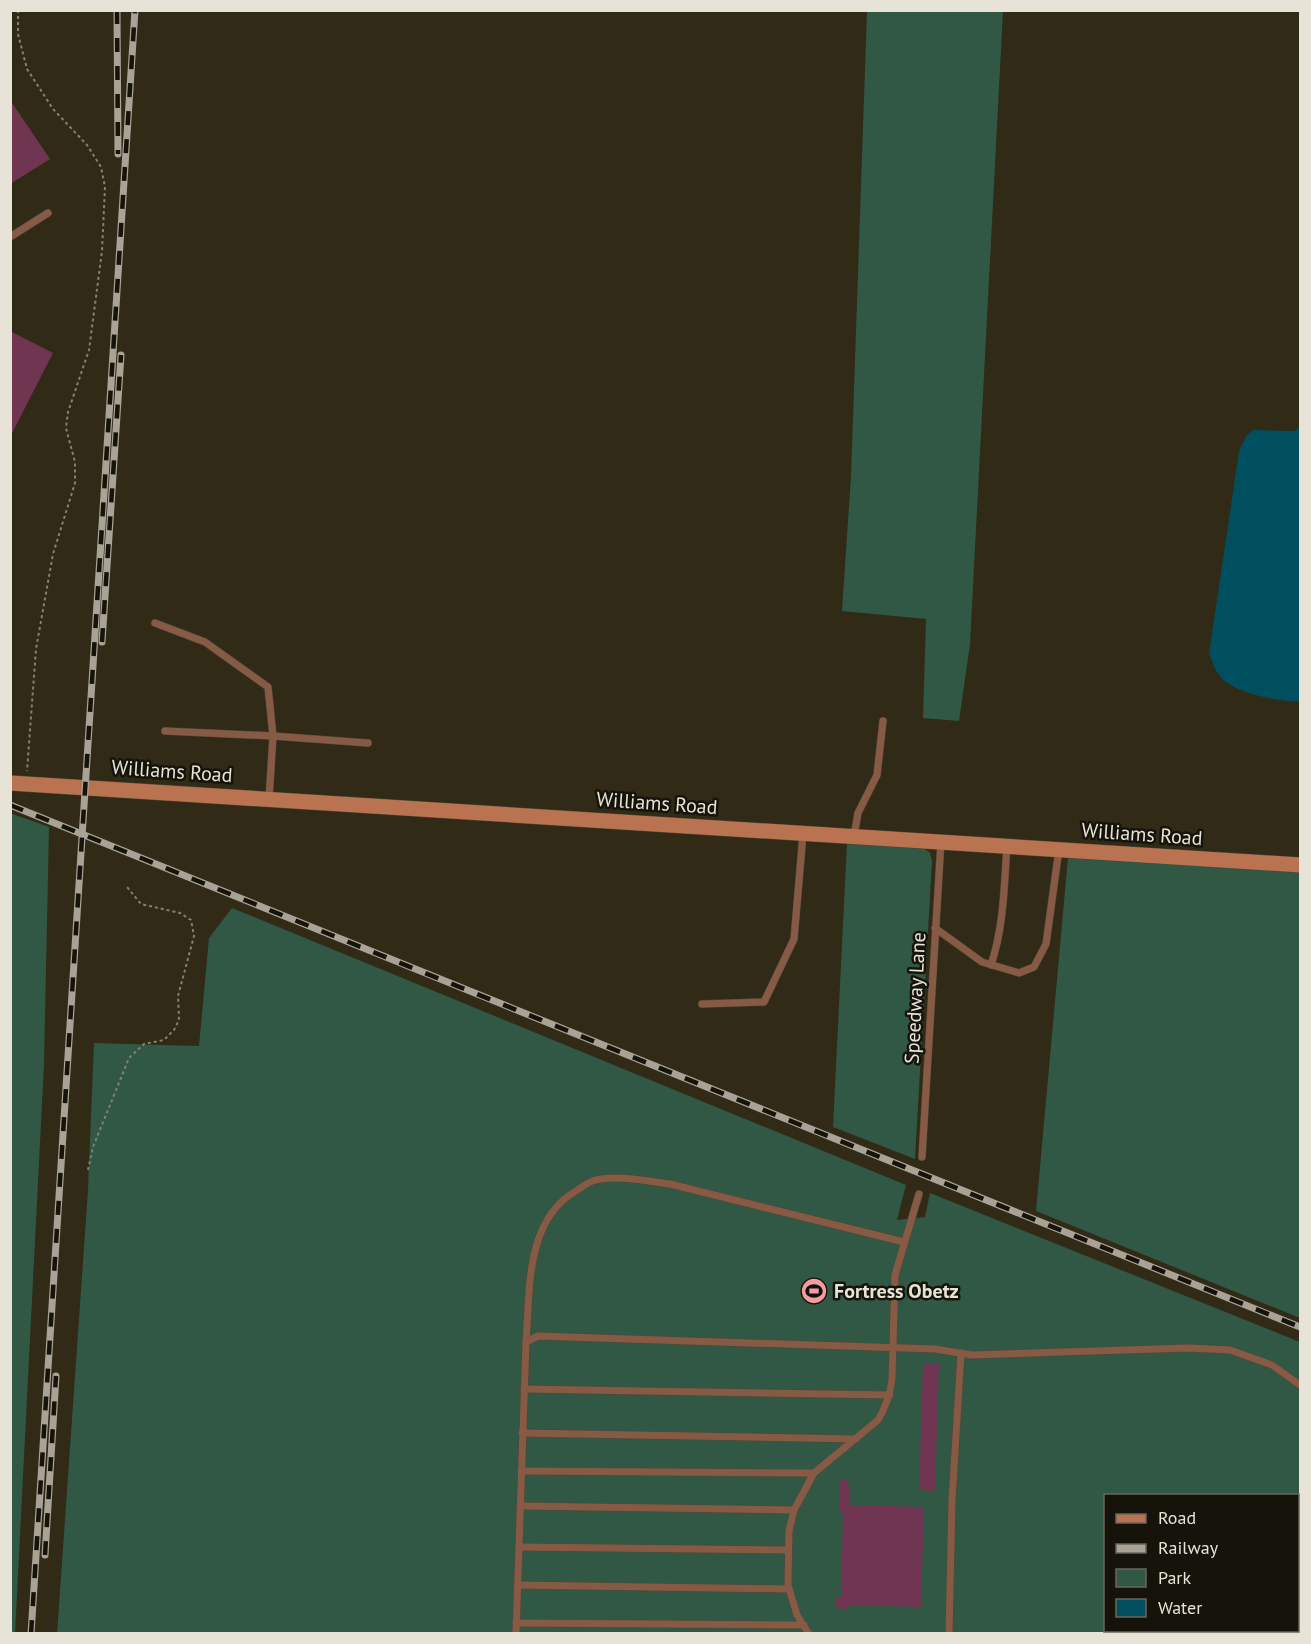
<svg xmlns="http://www.w3.org/2000/svg" width="1311" height="1644" viewBox="0 0 1311 1644" font-family="'PT Sans',sans-serif">
  <style>
    .green { fill: #315844; fill-rule: evenodd }
    .water { fill: #004f5f }
    .building { fill: #703651 }
    .lines { fill: none; stroke-linecap: round; stroke-linejoin: round }
    .lane-casing { stroke: #4d4836; stroke-width: 8 }
    .secondary-casing { stroke: #4d4836; stroke-width: 16 }
    .path { stroke: #868172; stroke-width: 2; stroke-dasharray: 3 3; stroke-linecap: butt }
    .lane { stroke: #865a45; stroke-width: 7 }
    .secondary { stroke: #b97351; stroke-width: 15 }
    .rail-casing { stroke: #a8a395; stroke-width: 7 }
    .rail { stroke: #16130b; stroke-width: 4.5; stroke-dasharray: 14; stroke-linecap: butt }
    .labels { text-anchor: middle; dominant-baseline: central; stroke-width: 5; stroke-linejoin: round; paint-order: stroke }
    .street-label { font-size: 20px; fill: #e7e3d7; stroke: #16130b }
    .poi-label { font-size: 20px; font-weight: bold; fill: #e7e3d7; stroke: #16130b; text-anchor: start }
  </style>
  <rect width="100%" height="100%" fill="#302a17"/>
  <g class="green">
    <path d="M867,11h136l-33,633 -11,77 -36,-3 3,-99 -84,-8 9,-135z"/>
    <path d="M10,813l39,14 -5,237 -29,570 -5,-1z"/>
    <path d="M847,843l78,6 5,4 2,8 -17,298 -82,-32z"/>
    <path d="M1068,858l232,14v446l-264,-107z"/>
    <path d="M232,908l674,277 -9,35 28,-3 5,-24 370,149v291l-1243,1 31,-444 6,-147 105,3 10,-108zM1106,1496h192v134h-192z"/>
  </g>
  <path class="water" d="M1300,426v276c-21,-1 -66,-8 -80,-26 -5,-6 -8,-15 -11,-22l30,-203 7,-15 7,-6 42,1z"/>
  <g class="building">
    <path d="M10,100l40,59 -40,25z"/>
    <path d="M10,331l43,22 -43,84z"/>
    <path d="M923,1363l16,1 -4,127 -16,-1z"/>
    <path d="M840,1480h8l2,25 74,2 -3,100 -73,-2v4l-12,-1v-11h5l2,-84 -4,-1z"/>
  </g>
  <g class="lines">
    <g class="lane-casing">
      <g id="lane">
        <path d="M10,237l38,-24"/>
        <path d="M155,623l50,19 63,45 5,49 95,7"/>
        <path d="M165,731l108,5 -4,63"/>
        <path d="M854,836l4,-23 19,-38 6,-54"/>
        <path d="M935,928l47,34 37,11 15,-6 12,-23 13,-95"/>
        <path d="M991,965c13,-39 13,-79 16,-119"/>
        <path d="M702,1004l62,-2 30,-63 9,-105"/>
        <path d="M922,1157l19,-316"/>
        <path d="M526,1342c4,-51 -1,-122 50,-151 6,-4 13,-10 20,-11 22,-5 52,1 74,4l234,58"/>
        <path d="M524,1389l366,6"/>
        <path d="M522,1433l334,6"/>
        <path d="M521,1471l293,2"/>
        <path d="M520,1506l274,4"/>
        <path d="M519,1547l268,3"/>
        <path d="M517,1585l272,4"/>
        <path d="M516,1623l288,2"/>
        <path d="M516,1634l10,-292 12,-6 397,13 37,6 216,-7 42,2 42,15 28,20"/>
        <path d="M809,1634l-12,-19 -9,-30 1,-54 5,-21 20,-37 64,-53c8,-13 12,-25 14,-41l3,-104 24,-81"/>
        <path d="M949,1634l3,-134 9,-147"/>
      </g>
    </g>
    <g class="secondary-casing">
      <path id="secondary" d="M10,783l1290,82"/>
    </g>
    <g class="path">
      <path d="M18,10v24l9,35 26,40 34,36 14,22 4,20 -3,64 -13,99 -21,62 -2,16 9,34v21l-22,71 -17,95 -9,122"/>
      <path d="M88,1170l5,-23 36,-89 15,-14 20,-4 10,-10 5,-10 -1,-24 16,-60 -3,-16 -11,-7 -39,-9 -14,-17"/>
    </g>
    <use href="#lane" class="lane"/>
    <use href="#secondary" class="secondary"/>
    <g class="rail-casing">
      <g id="rail">
        <path d="M117,10l1,144"/>
        <path d="M102,642l19,-287"/>
        <path d="M10,805l1290,522"/>
        <path d="M45,1555l11,-179"/>
        <path d="M31,1634l104,-1624"/>
      </g>
    </g>
    <use href="#rail" class="rail"/>
  </g>
  <defs>
    <g id="stadium-disc" transform="scale(1.35)"><circle r="9.5" fill="#f59b9e" stroke="#16130b"/><path d="M0-5a6.5 5 0 1 0 0 10a6.5 5 0 1 0 0-10ZM-3.5-1.8h7v3.6h-7Z" fill="#111"/></g>
  </defs>
  <g fill-rule="evenodd">
    <use href="#stadium-disc" x="814" y="1291"/>
  </g>
  <g class="labels">
    <g class="street-label">
      <text transform="translate(172 771) rotate(4)">Williams Road</text>
      <text transform="translate(657 803) rotate(4)">Williams Road</text>
      <text transform="translate(1142 834) rotate(4)">Williams Road</text>
      <text transform="translate(915 998) rotate(-87)">Speedway Lane</text>
    </g>
    <g class="poi-label">
      <text x="834" y="1291">Fortress Obetz</text>
    </g>
  </g>
  <rect width="1311" height="1644" fill="none" stroke="#e7e3d7" stroke-width="24"/>
  <rect x="1104" y="1494" width="195" height="138" fill="#16130b" stroke="#6a665d" stroke-width="1.5"/>
  <rect x="1116" y="1514" width="30" height="9" fill="#b97351" stroke="#6a665d" stroke-width="1.5"/>
  <text x="1158" y="1524" font-size="18" fill="#e7e3d7">Road</text>
  <rect x="1116" y="1544" width="30" height="9" fill="#a8a395" stroke="#6a665d" stroke-width="1.5"/>
  <text x="1158" y="1554" font-size="18" fill="#e7e3d7">Railway</text>
  <rect x="1116" y="1569" width="30" height="18" fill="#315844" stroke="#6a665d" stroke-width="1.5"/>
  <text x="1158" y="1584" font-size="18" fill="#e7e3d7">Park</text>
  <rect x="1116" y="1599" width="30" height="18" fill="#004f5f" stroke="#6a665d" stroke-width="1.5"/>
  <text x="1158" y="1614" font-size="18" fill="#e7e3d7">Water</text>
</svg>
